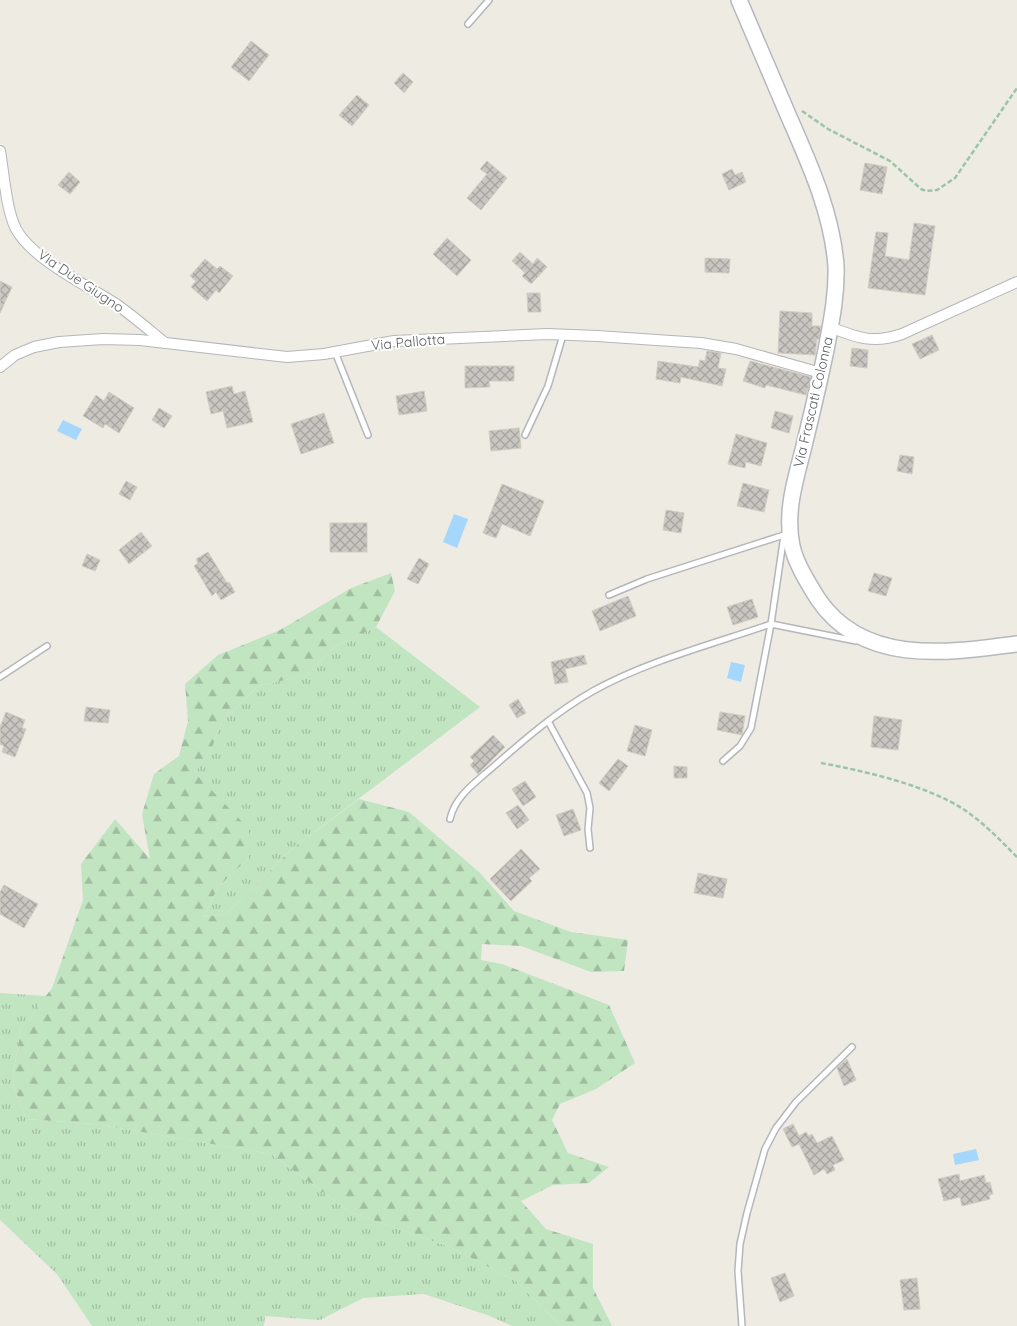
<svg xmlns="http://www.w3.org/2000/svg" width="1017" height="1326" viewBox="0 0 1017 1326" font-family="Quicksand,sans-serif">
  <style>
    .grass { fill: url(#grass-tufts) }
    .forest { fill: url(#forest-firs) }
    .water { fill: #a5d6fc }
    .building { fill: url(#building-cross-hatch); stroke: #d2cdc2 }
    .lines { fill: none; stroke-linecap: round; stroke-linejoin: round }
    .lane-casing { stroke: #b4b6ba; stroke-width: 8 }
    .street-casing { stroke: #b4b6ba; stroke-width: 12 }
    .secondary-casing { stroke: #b5b8bd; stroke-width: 18 }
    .path { stroke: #9ac5a6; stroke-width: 2.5; stroke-dasharray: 5 2.5; stroke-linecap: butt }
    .lane { stroke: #fff; stroke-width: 5 }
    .street { stroke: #fff; stroke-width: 10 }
    .secondary { stroke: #fff; stroke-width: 15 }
    .labels { text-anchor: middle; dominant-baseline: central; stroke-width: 4; stroke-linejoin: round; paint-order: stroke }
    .street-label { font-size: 14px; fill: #5c5f64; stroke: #fff }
  </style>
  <defs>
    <pattern id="grass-tufts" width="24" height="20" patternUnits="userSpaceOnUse" patternTransform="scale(1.25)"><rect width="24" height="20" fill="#c1e5c1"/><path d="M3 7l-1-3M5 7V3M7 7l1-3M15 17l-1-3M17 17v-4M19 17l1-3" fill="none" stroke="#a0bda0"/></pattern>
    <pattern id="forest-firs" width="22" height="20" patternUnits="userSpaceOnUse" patternTransform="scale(1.25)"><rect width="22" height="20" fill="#c1e5c1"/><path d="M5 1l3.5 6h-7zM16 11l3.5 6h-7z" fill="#a0bda0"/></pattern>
    <pattern id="building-cross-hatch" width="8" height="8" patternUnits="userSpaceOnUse" patternTransform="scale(1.25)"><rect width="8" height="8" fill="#c9c6c1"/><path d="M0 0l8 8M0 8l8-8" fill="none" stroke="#a6a4a0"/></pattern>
  </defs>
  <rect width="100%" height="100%" fill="#eeebe3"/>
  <g class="grass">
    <path d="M376,627l104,80 -188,142 -66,65 -23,3 15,-30 31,-29 -54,-85 18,-28 8,-23 37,-36 50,-11 26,-28z"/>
    <path d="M0,993l46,3 -25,32 -9,53 14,38 69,5 176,30 79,58 100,35 66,34 45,45h-49l-25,-11 -63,-21 -61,4 -43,22 -55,-4 -1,10h-172l-35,-52 -57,-54z"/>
  </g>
  <path class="forest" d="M391,573l4,18 -19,36 -42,20 -26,28 -50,11 -37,36 -8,23 -18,28 54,56v29l-31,29 -15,30 23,-3 66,-65 67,-50 50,13 70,60 35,39 57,21 57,8 -4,31 -33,1 -70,-26 -39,-2 -1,16 21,4 107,41 26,58 -39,26 -36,15 -8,16 16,33 41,14 -20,16 -36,2 -32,16 25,28 47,15v44l19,38h-51l-45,-45 -66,-34 -100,-35 -79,-58 -176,-30 -69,-5 -14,-38 9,-53 31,-40 31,-88 -2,-36 34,-45 35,40 -8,-45 12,-40 25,-18 9,-35 -3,-37 33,-29 62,-25 71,-42z"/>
  <g class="water">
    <path d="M63,420l19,9 -6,11 -19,-9z"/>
    <path d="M454,514l14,5 -11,29 -14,-6z"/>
    <path d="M731,662l14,3 -4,17 -14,-4z"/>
    <path d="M976,1149l3,11 -24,5 -2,-11z"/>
  </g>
  <g class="building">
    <path d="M251,41l18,14 -20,26 -18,-14z"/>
    <path d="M403,73l10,9 -9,11 -10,-10z"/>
    <path d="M357,95l12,10 -17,21 -13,-11z"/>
    <path d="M487,161l20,17 -26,32 -14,-12 20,-24 -7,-5z"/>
    <path d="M865,163l22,4 -5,27 -22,-4z"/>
    <path d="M732,169l3,6 7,-3 4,10 -17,8 -7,-16z"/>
    <path d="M69,172l11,10 -10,12 -12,-9z"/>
    <path d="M914,223l21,3 -10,69 -57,-7 8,-56 12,1 -3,23 24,4z"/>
    <path d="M447,238l24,22 -14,16 -24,-22z"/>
    <path d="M520,252l13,12 4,-6 10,9 -16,17 -9,-8 3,-3 -13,-12z"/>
    <path d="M705,258l25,1 -1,14 -24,-1z"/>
    <path d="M205,259l12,10 3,-3 13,10 -14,17 -3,-3 -9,11 -16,-14 5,-6 -6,-5z"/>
    <path d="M0,281l12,6 -12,26z"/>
    <path d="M527,293h13l1,19h-13z"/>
    <path d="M780,311l32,2v13h9l-2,13h-2l-2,16 -37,-2z"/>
    <path d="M932,335l7,15 -19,9 -8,-15z"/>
    <path d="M852,348l16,2 -1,18 -17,-2z"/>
    <path d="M707,351l14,2 -3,15 8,1 -4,17 -41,-9 -1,6 -24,-4 2,-18 40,6 2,-7 5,1z"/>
    <path d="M750,361l61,16 -5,18 -40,-10 -1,3 -22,-7z"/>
    <path d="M465,366h49v15h-25l1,6 -25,1z"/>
    <path d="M232,386l2,8 11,-3 8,31 -26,6 -4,-17 -12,3 -5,-22z"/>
    <path d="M424,391l3,20 -28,4 -3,-19z"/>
    <path d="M109,392l25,16 -15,25 -14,-9 -2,4 -20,-12 13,-21 8,6z"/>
    <path d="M159,408l13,8 -8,12 -12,-8z"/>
    <path d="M775,411l18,5 -4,17 -18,-5z"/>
    <path d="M324,413l10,30 -33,11 -10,-30z"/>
    <path d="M519,428l2,20 -30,3 -2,-20z"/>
    <path d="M736,434l31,9 -6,23 -15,-4 -1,6 -17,-4z"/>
    <path d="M900,455l14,2 -2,17 -15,-3z"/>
    <path d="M126,481l11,6 -7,13 -11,-6z"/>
    <path d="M743,483l26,7 -5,22 -27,-6z"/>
    <path d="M502,484l42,17 -14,35 -28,-12 -6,14 -13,-5z"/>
    <path d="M666,510l18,3 -3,20 -18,-3z"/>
    <rect x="330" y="523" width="37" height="29"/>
    <path d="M141,532l11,14 -23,18 -10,-14z"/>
    <path d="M208,552l19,31 2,-1 6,10 -14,8 -5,-8 -4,4 -18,-30 4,-3 -2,-4z"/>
    <path d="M87,554l13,6 -5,11 -13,-5z"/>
    <path d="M419,558l10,6 -11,20 -11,-5z"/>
    <path d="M874,573l18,5 -6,18 -18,-5z"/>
    <path d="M628,596l8,20 -36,15 -8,-20z"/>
    <path d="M752,599l6,18 -25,8 -6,-18z"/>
    <path d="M584,655l3,9 -22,5 3,13 -13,2 -4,-22z"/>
    <path d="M518,699l8,14 -9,5 -8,-13z"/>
    <path d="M86,707l24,3 -2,13 -24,-2z"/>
    <path d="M6,712l19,8 -3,8 4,1 -11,28 -13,-5 2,-6 -4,-2v-17z"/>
    <path d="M720,712l25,4 -3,19 -25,-5z"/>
    <path d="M874,716l28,4 -4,30 -27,-3z"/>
    <path d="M635,725l17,5 -7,26 -18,-5z"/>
    <path d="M493,735l12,12 -27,27 -8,-9 4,-4 -4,-4z"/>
    <path d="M618,759l10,7 -19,25 -10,-8z"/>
    <path d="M674,766l13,1v11h-13z"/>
    <path d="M525,781l11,16 -13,9 -11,-17z"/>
    <path d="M518,805l11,15 -12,9 -11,-16z"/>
    <path d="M573,809l8,21 -17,6 -8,-21z"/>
    <path d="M521,849l19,20 -11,9 3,3 -21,20 -21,-22z"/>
    <path d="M698,873l29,6 -4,19 -29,-5z"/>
    <path d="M4,885l34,19 -14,24 -24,-14v-22z"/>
    <path d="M847,1059l9,21 -12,6 -7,-18z"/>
    <path d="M793,1124l6,12 7,-4 3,4 3,-2 5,9 15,-7 12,24 -11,5 2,5 -8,4 -3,-5 -10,6 -15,-31 -7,3 -9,-18z"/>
    <path d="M959,1174l1,7 24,-6 2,8 4,-1 3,12 -4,1 1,4 -28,7 -2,-9 -16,4 -6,-22z"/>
    <path d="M785,1273l9,23 -14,6 -9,-24z"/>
    <path d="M917,1278l3,31 -16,1 -4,-30z"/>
  </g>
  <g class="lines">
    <g class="lane-casing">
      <g id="lane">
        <path d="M468,24l21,-24"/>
        <path d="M335,352l33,83"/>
        <path d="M525,435l23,-49 15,-51"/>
        <path d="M784,535l-13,89 85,17"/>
        <path d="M609,595l38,-16 137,-44"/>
        <path d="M0,677l47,-31"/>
        <path d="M548,721l39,72 3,15 -2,21 2,19"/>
        <path d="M450,819c5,-23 26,-37 43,-52 32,-28 63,-55 100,-76 54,-30 120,-47 178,-67l-20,104 -11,18 -17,15"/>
        <path d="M742,1326l-4,-55 2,-27 7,-31 18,-64 11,-21 20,-26 56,-55"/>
      </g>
    </g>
    <g class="street-casing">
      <g id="street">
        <path d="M0,151c4,23 6,58 16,78 16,30 72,57 100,75 17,12 32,25 48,38"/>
        <path d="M830,327c27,11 44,17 72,7l115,-52"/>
        <path d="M0,367l15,-12 19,-8 25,-5 44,-3 37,1 147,17 37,-3 70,-13 153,-7 50,2 104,7 35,6 85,24"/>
      </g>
    </g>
    <g class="secondary-casing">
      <path id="secondary" d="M739,0c17,39 33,78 50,117 21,48 43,96 47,149 1,29 -5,57 -10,84 -7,34 -15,67 -23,100 -8,31 -18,63 -11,96 4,18 16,37 26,53 45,67 130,54 199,45"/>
    </g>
    <g class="path">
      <path d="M802,111l26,18 62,32 31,28 5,2 11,-1 18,-12 62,-90"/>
      <path d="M821,763c43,8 105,22 142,46 20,13 37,31 54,48"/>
    </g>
    <use href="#lane" class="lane"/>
    <use href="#street" class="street"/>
    <use href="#secondary" class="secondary"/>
  </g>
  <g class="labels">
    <g class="street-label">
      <text transform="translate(81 281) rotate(34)">Via Due Giugno</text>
      <text transform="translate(408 342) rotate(-5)">Via Pallotta</text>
      <text transform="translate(813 402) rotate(-77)">Via Frascati Colonna</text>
    </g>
  </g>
</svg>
